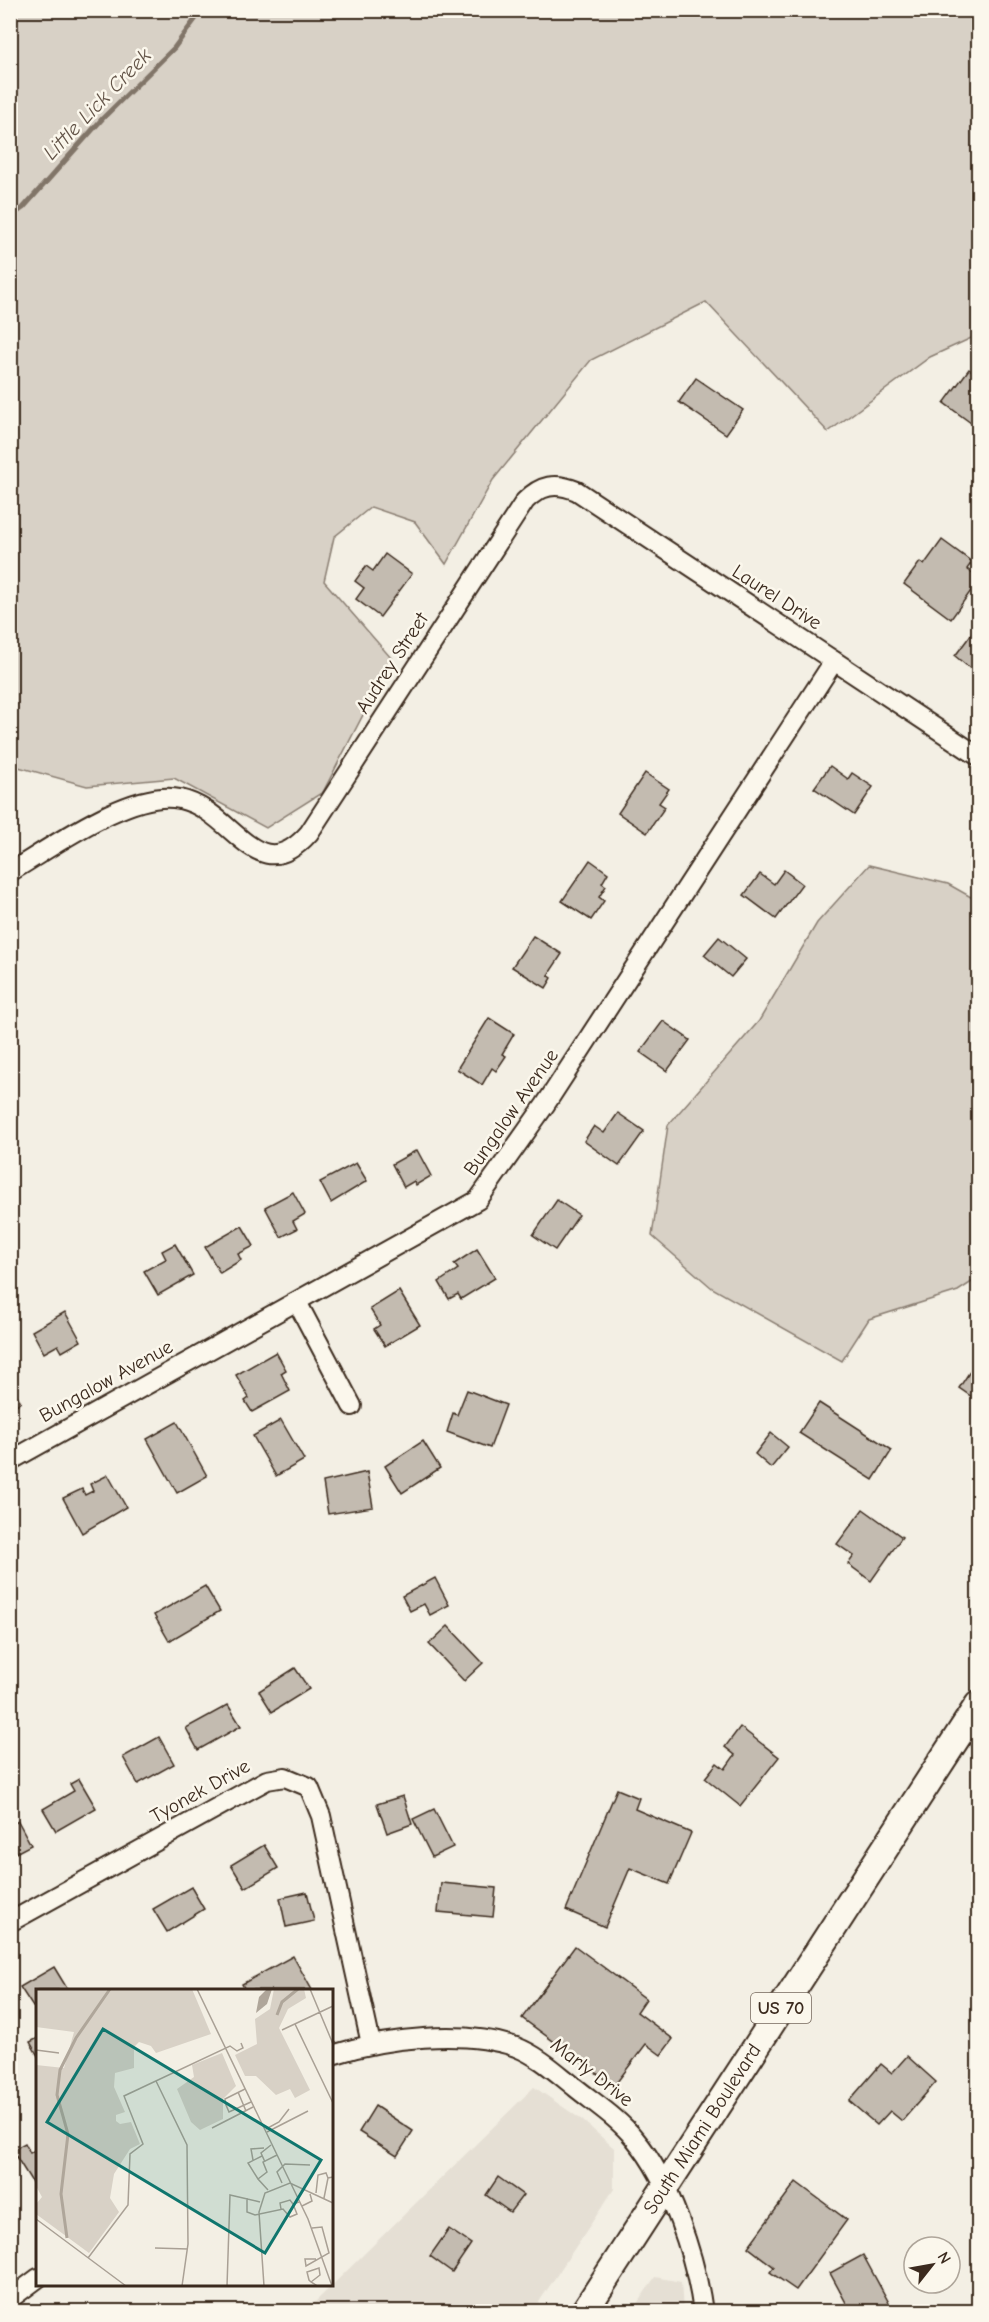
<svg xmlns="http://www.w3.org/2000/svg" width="989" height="2322" viewBox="0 0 989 2322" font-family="'Comic Neue',sans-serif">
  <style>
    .built { fill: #e5dfd4 }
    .green { fill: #d8d1c6; stroke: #8a7e72; stroke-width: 1.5 }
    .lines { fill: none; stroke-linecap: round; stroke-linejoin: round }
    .stream { stroke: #817468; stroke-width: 5 }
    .building { fill: #c3bbb0; stroke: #3b2a1e; stroke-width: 1.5 }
    .minor-casing { stroke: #3b2a1e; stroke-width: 22 }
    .highway-casing { stroke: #3b2a1e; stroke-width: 30 }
    .minor { stroke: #fbf7ec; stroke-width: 18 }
    .highway { stroke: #fbf7ec; stroke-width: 26 }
    .labels { text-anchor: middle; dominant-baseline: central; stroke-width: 5; stroke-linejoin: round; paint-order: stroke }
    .shield { fill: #fbf7ec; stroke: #75685c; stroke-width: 1.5 }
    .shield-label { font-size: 18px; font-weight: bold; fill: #3b2a1e }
    .street-label { font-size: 20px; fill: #3b2a1e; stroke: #fbf7ec }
    .water-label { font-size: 21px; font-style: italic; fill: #645549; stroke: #fbf7ec }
    .inset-river { fill: none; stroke: #afa69a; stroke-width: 3 }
    .inset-road { fill: none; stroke: #a9a095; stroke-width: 1.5 }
    .view { fill: #0f766e; fill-opacity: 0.15; stroke: #0f766e; stroke-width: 3 }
    .inset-edge { fill: none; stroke: #3b2a1e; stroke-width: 3 }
  </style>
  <rect width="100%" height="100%" fill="#f3efe4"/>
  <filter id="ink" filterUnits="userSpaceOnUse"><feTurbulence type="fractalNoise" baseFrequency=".0167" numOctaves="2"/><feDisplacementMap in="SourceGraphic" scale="12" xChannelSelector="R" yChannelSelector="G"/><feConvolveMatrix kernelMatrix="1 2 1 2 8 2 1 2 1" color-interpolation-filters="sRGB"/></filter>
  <g filter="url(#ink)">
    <g class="built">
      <path d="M534,2087l48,33 32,28v41l-81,122 -228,1z"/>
      <path d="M655,2277l26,5 2,29h-51z"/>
    </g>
    <g class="green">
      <path d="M10,11h968v324l-48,22 -102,75 -122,-130 -115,58 -98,120 -47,84 -31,-42 -44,-15 -37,30 -10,44 68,78 -69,133 -57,36 -92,-50 -87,8 -76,-21z"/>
      <path d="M869,865l79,19 30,17v377l-20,13 -89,28 -27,42 -130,-73 -60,-52 16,-111 91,-104 58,-98z"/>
    </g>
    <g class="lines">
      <path class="stream" d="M10,217l13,-9 80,-90 71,-70 28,-38"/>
    </g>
    <g class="building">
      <path d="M969,369l9,6v46l-3,5 -31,-23z"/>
      <path d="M696,378l47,32 -17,24 -47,-32z"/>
      <path d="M942,540l30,22 -5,7 11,8v4l-27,38 -47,-35 16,-22 4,3z"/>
      <path d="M385,554l27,20 -32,43 -24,-18 8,-11 -9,-7 11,-15 7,5z"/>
      <path d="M978,625v50l-23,-19z"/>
      <path d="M830,766l18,13 4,-6 21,14 -19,28 -40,-27z"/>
      <path d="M645,773l24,16 -10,14 6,4 -18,26 -29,-20z"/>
      <path d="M978,852v18l-1,1 -8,-12z"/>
      <path d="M590,860l18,13 -6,10 4,3 -7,11 5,4 -13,19 -29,-19z"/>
      <path d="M784,870l18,14 -26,35 -32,-24 16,-21 14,10z"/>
      <path d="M533,936l29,18 -14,21 4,3 -6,10 -34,-21z"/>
      <path d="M719,937l27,22 -15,18 -27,-22z"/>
      <path d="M489,1018l25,16 -12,20 4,2 -10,15 -4,-3 -10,17 -25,-16z"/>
      <path d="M663,1021l27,19 -23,31 -27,-19z"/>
      <path d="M618,1113l26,18 -25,35 -35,-25 10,-15 10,7z"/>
      <path d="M417,1150l14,26 -15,9 -2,-4 -10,6 -12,-23z"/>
      <path d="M356,1163l11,18 -36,22 -11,-21z"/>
      <path d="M293,1192l12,22 -12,7 4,8 -16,8 -16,-30z"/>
      <path d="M557,1200l22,15 -24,35 -22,-15z"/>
      <path d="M242,1226l12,20 -16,8 3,6 -21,13 -15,-26z"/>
      <path d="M175,1244l18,31 -35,20 -14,-24 22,-12 -4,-8z"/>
      <path d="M477,1249l18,29 -34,21 -3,-5 -9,5 -10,-17 19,-13 -4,-5z"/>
      <path d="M399,1291l21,34 -35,21 -11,-17 6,-4 -10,-16z"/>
      <path d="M65,1312l16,29 -19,11 -4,-7 -14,8 -12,-22z"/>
      <path d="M276,1352l10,18 -5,3 9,18 -38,21 -7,-11 4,-3 -13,-23z"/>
      <path d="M978,1359v42l-19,-13z"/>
      <path d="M10,1384l11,18 -11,7z"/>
      <path d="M467,1390l39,15 -16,43 -43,-16 6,-19 4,2z"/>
      <path d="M819,1403l73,47 -19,30 -74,-47z"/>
      <path d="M281,1420l23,40 -28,16 -23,-40z"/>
      <path d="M177,1422l30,54 -30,17 -30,-54z"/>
      <path d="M771,1433l17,14 -17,21 -16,-14z"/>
      <path d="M423,1441l17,27 -38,25 -17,-27z"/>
      <path d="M367,1472l6,35 -45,7 -5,-32z"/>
      <path d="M108,1475l18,32 -44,26 -19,-35 19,-9 3,6 8,-4 -3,-7z"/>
      <path d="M863,1509l39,28 -31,44 -23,-17 6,-8 -17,-12z"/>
      <path d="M435,1578l14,27 -19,10 -6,-11 -14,7 -8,-15z"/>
      <path d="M205,1586l15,25 -51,30 -15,-26z"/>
      <path d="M448,1626l35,37 -19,18 -35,-37z"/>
      <path d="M295,1668l14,21 -37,23 -13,-21z"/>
      <path d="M228,1705l13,21 -43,24 -12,-22z"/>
      <path d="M740,1727l39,30 -39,49 -35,-28 12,-15 8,6 10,-14 -10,-8z"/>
      <path d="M159,1737l15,27 -36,20 -15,-27z"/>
      <path d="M79,1779l17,29 -40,23 -13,-22 31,-18 -4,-7z"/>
      <path d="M617,1789l22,9 -4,11 56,24 -22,51 -39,-16 -25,59 -39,-17z"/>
      <path d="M403,1796l9,28 -25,9 -10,-29z"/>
      <path d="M434,1809l19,38 -21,10 -19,-38z"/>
      <path d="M18,1821l13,24 -21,11v-30z"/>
      <path d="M264,1845l14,23 -33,20 -14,-23z"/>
      <path d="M441,1883l55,5 -3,29 -55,-5z"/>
      <path d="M191,1887l13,22 -37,23 -14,-23z"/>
      <path d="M307,1892l7,29 -28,6 -6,-29z"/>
      <path d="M575,1946l71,53 -9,13 36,27 -12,16 -15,-11 -32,42 -92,-68z"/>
      <path d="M293,1956l19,34h-67l-3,-6z"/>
      <path d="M54,1967l14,23h-30v14l-5,3 -13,-20z"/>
      <path d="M38,2038v18l-8,-14z"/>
      <path d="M907,2056l29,26 -34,39 -12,-10 -13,14 -28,-24 32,-37 11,9z"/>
      <path d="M375,2106l38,25 -16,25 -38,-24z"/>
      <path d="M25,2143l5,10 8,-5v31l-6,3 -20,-32z"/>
      <path d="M498,2177l25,18 -13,17 -24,-17z"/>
      <path d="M796,2182l51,38 -51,70 -26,-18 4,-5 -26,-20z"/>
      <path d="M449,2229l22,15 -19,28 -22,-16z"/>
      <path d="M863,2255l31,57h-43l-21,-39z"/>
      <path d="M459,2304l12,8h-17z"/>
    </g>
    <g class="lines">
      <g class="minor-casing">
        <g id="minor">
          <path d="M10,872c41,-24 122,-84 170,-73 55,12 77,93 129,34l216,-332c16,-16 30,-19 52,-10l401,265"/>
          <path d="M297,1302l55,104"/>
          <path d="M10,1461l468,-261 67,-95 289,-444"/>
          <path d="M10,1922l257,-142 18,-3 24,10 12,29 50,228"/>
          <path d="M332,2055c52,-17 132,-26 184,-8 23,9 41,26 60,41 20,16 43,31 59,51 35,41 61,119 68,173"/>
          <path d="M10,2299l28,-21"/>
        </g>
      </g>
      <g class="highway-casing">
        <path id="highway" d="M584,2312l394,-607"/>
      </g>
      <use href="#minor" class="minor"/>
      <use href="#highway" class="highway"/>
    </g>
  </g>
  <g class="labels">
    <rect class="shield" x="751" y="1993" width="60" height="30" rx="4.5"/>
    <g class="shield-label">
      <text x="781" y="2008">US 70</text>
    </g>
    <g class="street-label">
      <text transform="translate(777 597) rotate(33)">Laurel Drive</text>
      <text transform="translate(392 663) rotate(-57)">Audrey Street</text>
      <text transform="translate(511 1112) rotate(-55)">Bungalow Avenue</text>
      <text transform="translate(106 1381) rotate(-29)">Bungalow Avenue</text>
      <text transform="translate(200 1791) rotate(-29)">Tyonek Drive</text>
      <text transform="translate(592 2072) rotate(38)">Marly Drive</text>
      <text transform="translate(702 2129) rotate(-57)">South Miami Boulevard</text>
    </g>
    <g class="water-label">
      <text transform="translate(97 104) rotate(-46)">Little Lick Creek</text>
    </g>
  </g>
  <g transform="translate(36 1989)">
    <rect width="297" height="297" fill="#f3efe4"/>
    <path d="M0,0h156l19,45 -55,19 -5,-7 -12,-4 -5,5v21l-19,5 -1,14 11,25 -9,3v6l4,3 11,-2 9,22 -10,5 -16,25 -4,24 9,14 -30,41 -53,-39v-10l6,-7 -6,-11v-121l28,3 10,-36 -38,-5zM238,0h30l2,9 -18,11 -9,19 31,62 -15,8 -5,-9 -14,6 -20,-19h-11l-10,-21 22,-11 -2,-25 15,-10zM186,64l14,33 -13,13v20l-23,11 -9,-8 -14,-33 17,-12 -2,-12z" fill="#d8d1c6"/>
    <path d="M231,0h5l-5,15 -11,9 3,-16z" fill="#afa69a"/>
    <path class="inset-river" d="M241,26l5,-13 16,-13M31,249l-6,-44 7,-60 -11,-39 3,-25 16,-32 34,-49"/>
    <path class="inset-road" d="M161,0l111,230 24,67M274,0l23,55M259,35l38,79M246,41l51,-24M0,61l23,3M120,92l31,64 1,99 -6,42M209,100l-20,10 1,6 3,7 22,-10M202,103l8,19M176,139l41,-21M230,140l13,-7 10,-13M231,143l41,-21M217,171l-2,-11 13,-1M229,173l-4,-9 10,-8M222,190l-10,-16 14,-7M246,194l-5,-11 8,-8 25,1M232,201l-10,-11 9,-7 -4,-10 14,-7M280,204l2,-18 8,-2 2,5M211,209v14l8,3 28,-6 7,8 7,-3 -4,-10 6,-2M288,209l4,-20 5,-1M266,217l10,-5 -2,-7M245,220l-1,-6 10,-3 3,4M0,230l90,67M276,239l10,-1 7,26 -23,13 -1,-7h11M119,259l33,1M52,269l40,-53 2,-51 13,-10 -19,-48 106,-50 7,5 6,-3 -2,-5M275,293l9,-7 -1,-7 -12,4 2,8 2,2 5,3 1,1M191,297l3,-91 30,7M228,297l-5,-74 6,-19 25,-10 43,20"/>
    <path class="view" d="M67,40l218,131 -56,93 -218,-131z"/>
    <rect width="297" height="297" class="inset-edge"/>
  </g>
  <rect width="989" height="2322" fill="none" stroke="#fbf7ec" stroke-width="36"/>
  <rect x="18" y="18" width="953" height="2286" fill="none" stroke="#3b2a1e" stroke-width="2" filter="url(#ink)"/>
  <g transform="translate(932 2265) rotate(59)"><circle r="28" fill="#fbf7ec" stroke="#aea59a" stroke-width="1.5"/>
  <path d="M0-4.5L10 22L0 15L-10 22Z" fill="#3b2a1e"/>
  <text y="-9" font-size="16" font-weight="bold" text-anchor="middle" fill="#3b2a1e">N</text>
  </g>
</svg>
